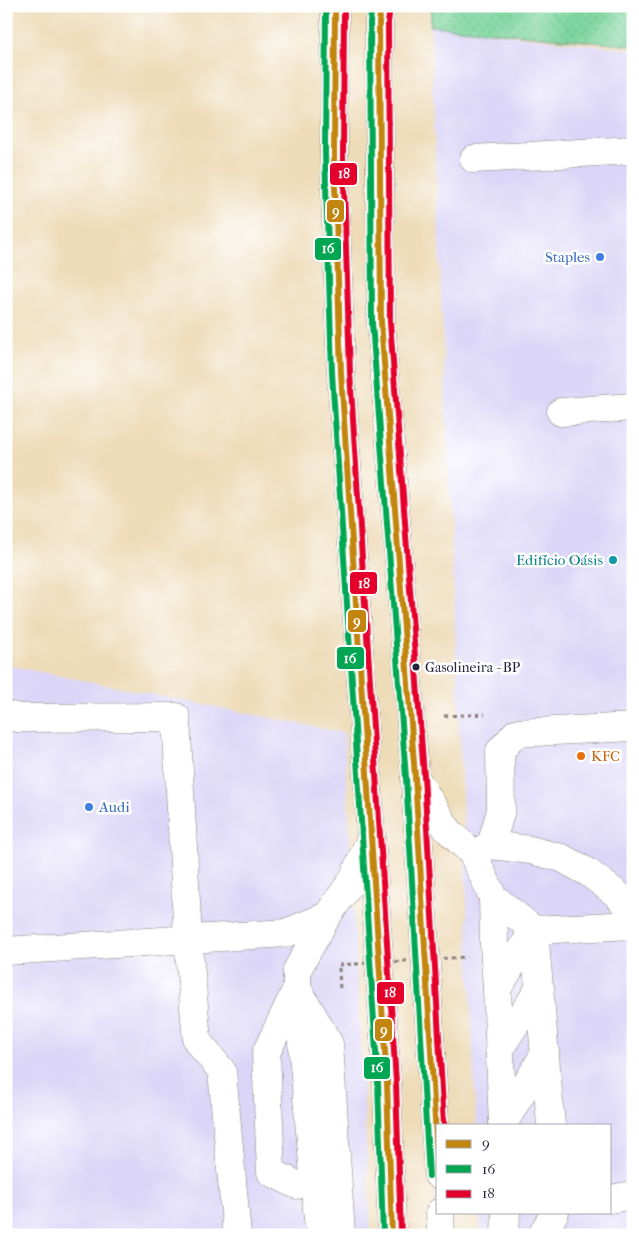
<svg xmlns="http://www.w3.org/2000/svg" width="639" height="1241" viewBox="0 0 639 1241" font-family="'IM FELL French Canon',serif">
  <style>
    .built { fill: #dbd6f7 }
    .grass { fill: url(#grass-dots); stroke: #4e7b6b }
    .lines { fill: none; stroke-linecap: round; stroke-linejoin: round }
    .minor-casing { stroke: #887f7a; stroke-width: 29 }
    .major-casing { stroke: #887f7a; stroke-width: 29 }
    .path { stroke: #887f7a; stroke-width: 3; stroke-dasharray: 4 4; stroke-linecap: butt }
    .minor { stroke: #fff; stroke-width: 28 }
    .major { stroke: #fff; stroke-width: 28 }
    .path-bridge { stroke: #887f7a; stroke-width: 3; stroke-dasharray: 4 4; stroke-linecap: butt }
    .bus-1-casing { stroke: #fff; stroke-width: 10 }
    .bus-2-casing { stroke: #fff; stroke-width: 10 }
    .bus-3-casing { stroke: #fff; stroke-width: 10 }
    .bus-1 { stroke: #c2850f; stroke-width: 6 }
    .bus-2 { stroke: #00a651; stroke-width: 6 }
    .bus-3 { stroke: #e4002b; stroke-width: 6 }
    .shop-dot { fill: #3f7fe0; stroke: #fff; stroke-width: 2 }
    .culture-dot { fill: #0f9aa8; stroke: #fff; stroke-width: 2 }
    .bus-dot { fill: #22223b; stroke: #fff; stroke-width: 2 }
    .food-dot { fill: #e8710a; stroke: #fff; stroke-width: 2 }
    .labels { text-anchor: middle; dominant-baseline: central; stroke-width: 5; stroke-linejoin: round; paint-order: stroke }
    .bus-label { font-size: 14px; fill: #22223b; stroke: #fff; text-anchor: start }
    .shop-label { font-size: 15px; fill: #366cbe; stroke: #fff; text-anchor: end }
    .culture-label { font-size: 15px; fill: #0d838f; stroke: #fff; text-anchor: end }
    .food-label { font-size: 15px; fill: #c56008; stroke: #fff; text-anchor: start }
    .line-badge { stroke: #fff; stroke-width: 2 }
    .badge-label { font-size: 14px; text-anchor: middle; font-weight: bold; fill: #fff }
  </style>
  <defs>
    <pattern id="grass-dots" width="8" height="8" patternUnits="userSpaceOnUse" patternTransform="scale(1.25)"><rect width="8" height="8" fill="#7ad49b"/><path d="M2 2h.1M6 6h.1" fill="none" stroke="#69b686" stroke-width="1.8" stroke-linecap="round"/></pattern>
  </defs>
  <rect width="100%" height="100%" fill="#fff"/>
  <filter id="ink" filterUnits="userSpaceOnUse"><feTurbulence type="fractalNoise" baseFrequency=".02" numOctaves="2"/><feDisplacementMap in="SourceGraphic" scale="10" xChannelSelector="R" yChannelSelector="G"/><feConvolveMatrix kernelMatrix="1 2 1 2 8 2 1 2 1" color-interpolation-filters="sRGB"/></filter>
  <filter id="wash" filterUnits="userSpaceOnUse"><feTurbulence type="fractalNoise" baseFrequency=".0096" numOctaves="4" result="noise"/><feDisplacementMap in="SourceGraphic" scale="20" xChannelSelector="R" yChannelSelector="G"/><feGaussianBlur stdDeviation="1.12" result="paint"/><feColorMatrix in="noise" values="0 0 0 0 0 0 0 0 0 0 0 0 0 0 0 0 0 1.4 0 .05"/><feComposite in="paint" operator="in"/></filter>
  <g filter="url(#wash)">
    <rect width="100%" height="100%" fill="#eedcb9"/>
    <g class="built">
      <path d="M430,26l203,24v1185h-152l-1,-23h130v-87h-134z"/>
      <path d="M6,665l338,68 27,502h-365z"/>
    </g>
    <path class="grass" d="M432,6h201v40l-203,-20z"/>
  </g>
  <g filter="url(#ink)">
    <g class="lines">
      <g class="minor-casing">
        <g id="minor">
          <path d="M474,159l159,-9"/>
          <path d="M561,412l72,-5"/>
          <path d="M6,715l13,3 157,-1 12,222 9,102 25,30 15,164"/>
          <path d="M415,777l32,52 26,25 20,43 41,33 99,-5"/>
          <path d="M491,845l10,-35 -1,-59 16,-18 117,-6"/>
          <path d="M475,853l16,-8 39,5 32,8 27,15 29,22 15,19"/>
          <path d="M493,897l1,47 3,45 6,136"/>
          <path d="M534,930l17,195"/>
          <path d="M6,951l280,-18 41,-17 25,-35 19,-43"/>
          <path d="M297,988l32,56 12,191"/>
          <path d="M497,989l37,-59"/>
          <path d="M298,997l20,223 5,15"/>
          <path d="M499,1049l41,-61"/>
          <path d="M503,1124l42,-71"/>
          <path d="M297,1185l-26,-13 -5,-119 31,-65v-18l30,-54"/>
          <path d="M610,1199l23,-4"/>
          <path d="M505,1235l1,-23"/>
          <path d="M542,1235l13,-23"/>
        </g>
      </g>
      <g class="major-casing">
        <g id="major">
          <path d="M335,6l-1,148 7,219 46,710 5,152"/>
          <path d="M381,6l-2,16 2,300 34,455 23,398"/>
          <path d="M440,1212l1,23"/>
        </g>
      </g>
      <g class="path">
        <path d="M444,716l41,-2"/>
        <path d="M339,968l1,22"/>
      </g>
      <use href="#minor" class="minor"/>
      <use href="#major" class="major"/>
      <path class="path-bridge" d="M339,965l128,-8"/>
      <g class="bus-1-casing">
        <g id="bus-1">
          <path d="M335,6l-1,148 7,219 46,710 5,152"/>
          <path d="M381,6l-2,16 2,300 34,455 23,394"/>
        </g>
      </g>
      <g class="bus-2-casing">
        <g id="bus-2">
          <path d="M326,6l-1,148 7,219 46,710 5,152"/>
          <path d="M372,6l-2,16 2,301 34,455 23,398"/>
        </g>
      </g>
      <g class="bus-3-casing">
        <g id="bus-3">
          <path d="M344,6l-1,148 7,219 46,709 5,153"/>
          <path d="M390,7l-2,16 2,299 34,454 20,349"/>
        </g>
      </g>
      <use href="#bus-1" class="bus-1"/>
      <use href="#bus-2" class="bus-2"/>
      <use href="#bus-3" class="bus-3"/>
    </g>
  </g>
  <g class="shop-dot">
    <circle cx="600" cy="257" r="5"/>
    <circle cx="89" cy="807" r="5"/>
  </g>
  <circle class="culture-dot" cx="613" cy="560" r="5"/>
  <circle class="bus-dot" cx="416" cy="667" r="4.5"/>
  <circle class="food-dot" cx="581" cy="756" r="5"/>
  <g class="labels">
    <g class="bus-label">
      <text x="425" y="667">Gasolineira - BP</text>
    </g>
    <g class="shop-label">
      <text x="590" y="257">Staples</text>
      <text x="99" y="807" text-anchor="start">Audi</text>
    </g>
    <g class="culture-label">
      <text x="603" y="560">Edifício Oásis</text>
    </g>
    <g class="food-label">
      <text x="591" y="756">KFC</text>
    </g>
  </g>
  <g class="line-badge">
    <rect x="329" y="162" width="29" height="24" rx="5" fill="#e4002b"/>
    <rect x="326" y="199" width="19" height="24" rx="5" fill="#c2850f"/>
    <rect x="314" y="237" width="28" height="24" rx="5" fill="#00a651"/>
    <rect x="349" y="571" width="29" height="24" rx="5" fill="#e4002b"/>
    <rect x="347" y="609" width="20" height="24" rx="5" fill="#c2850f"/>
    <rect x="336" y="646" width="29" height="24" rx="5" fill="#00a651"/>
    <rect x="376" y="981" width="29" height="24" rx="5" fill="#e4002b"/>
    <rect x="374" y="1018" width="19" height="24" rx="5" fill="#c2850f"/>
    <rect x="363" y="1056" width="28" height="24" rx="5" fill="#00a651"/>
  </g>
  <g class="badge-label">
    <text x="344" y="178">18</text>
    <text x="336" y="216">9</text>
    <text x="328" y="253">16</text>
    <text x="364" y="588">18</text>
    <text x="357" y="626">9</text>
    <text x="350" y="663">16</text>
    <text x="390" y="997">18</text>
    <text x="384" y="1035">9</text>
    <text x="377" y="1072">16</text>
  </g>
  <rect width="639" height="1241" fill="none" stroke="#fff" stroke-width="25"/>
  <rect x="436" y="1124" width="175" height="90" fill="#ffffff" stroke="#a7a7b1"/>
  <rect x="446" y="1140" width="25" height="8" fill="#c2850f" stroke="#a7a7b1"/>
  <text x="482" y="1148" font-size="15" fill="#22223b">9</text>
  <rect x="446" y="1165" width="25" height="8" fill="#00a651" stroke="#a7a7b1"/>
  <text x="482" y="1174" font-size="15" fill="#22223b">16</text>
  <rect x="446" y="1190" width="25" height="8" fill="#e4002b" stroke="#a7a7b1"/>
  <text x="482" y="1198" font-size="15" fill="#22223b">18</text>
</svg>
